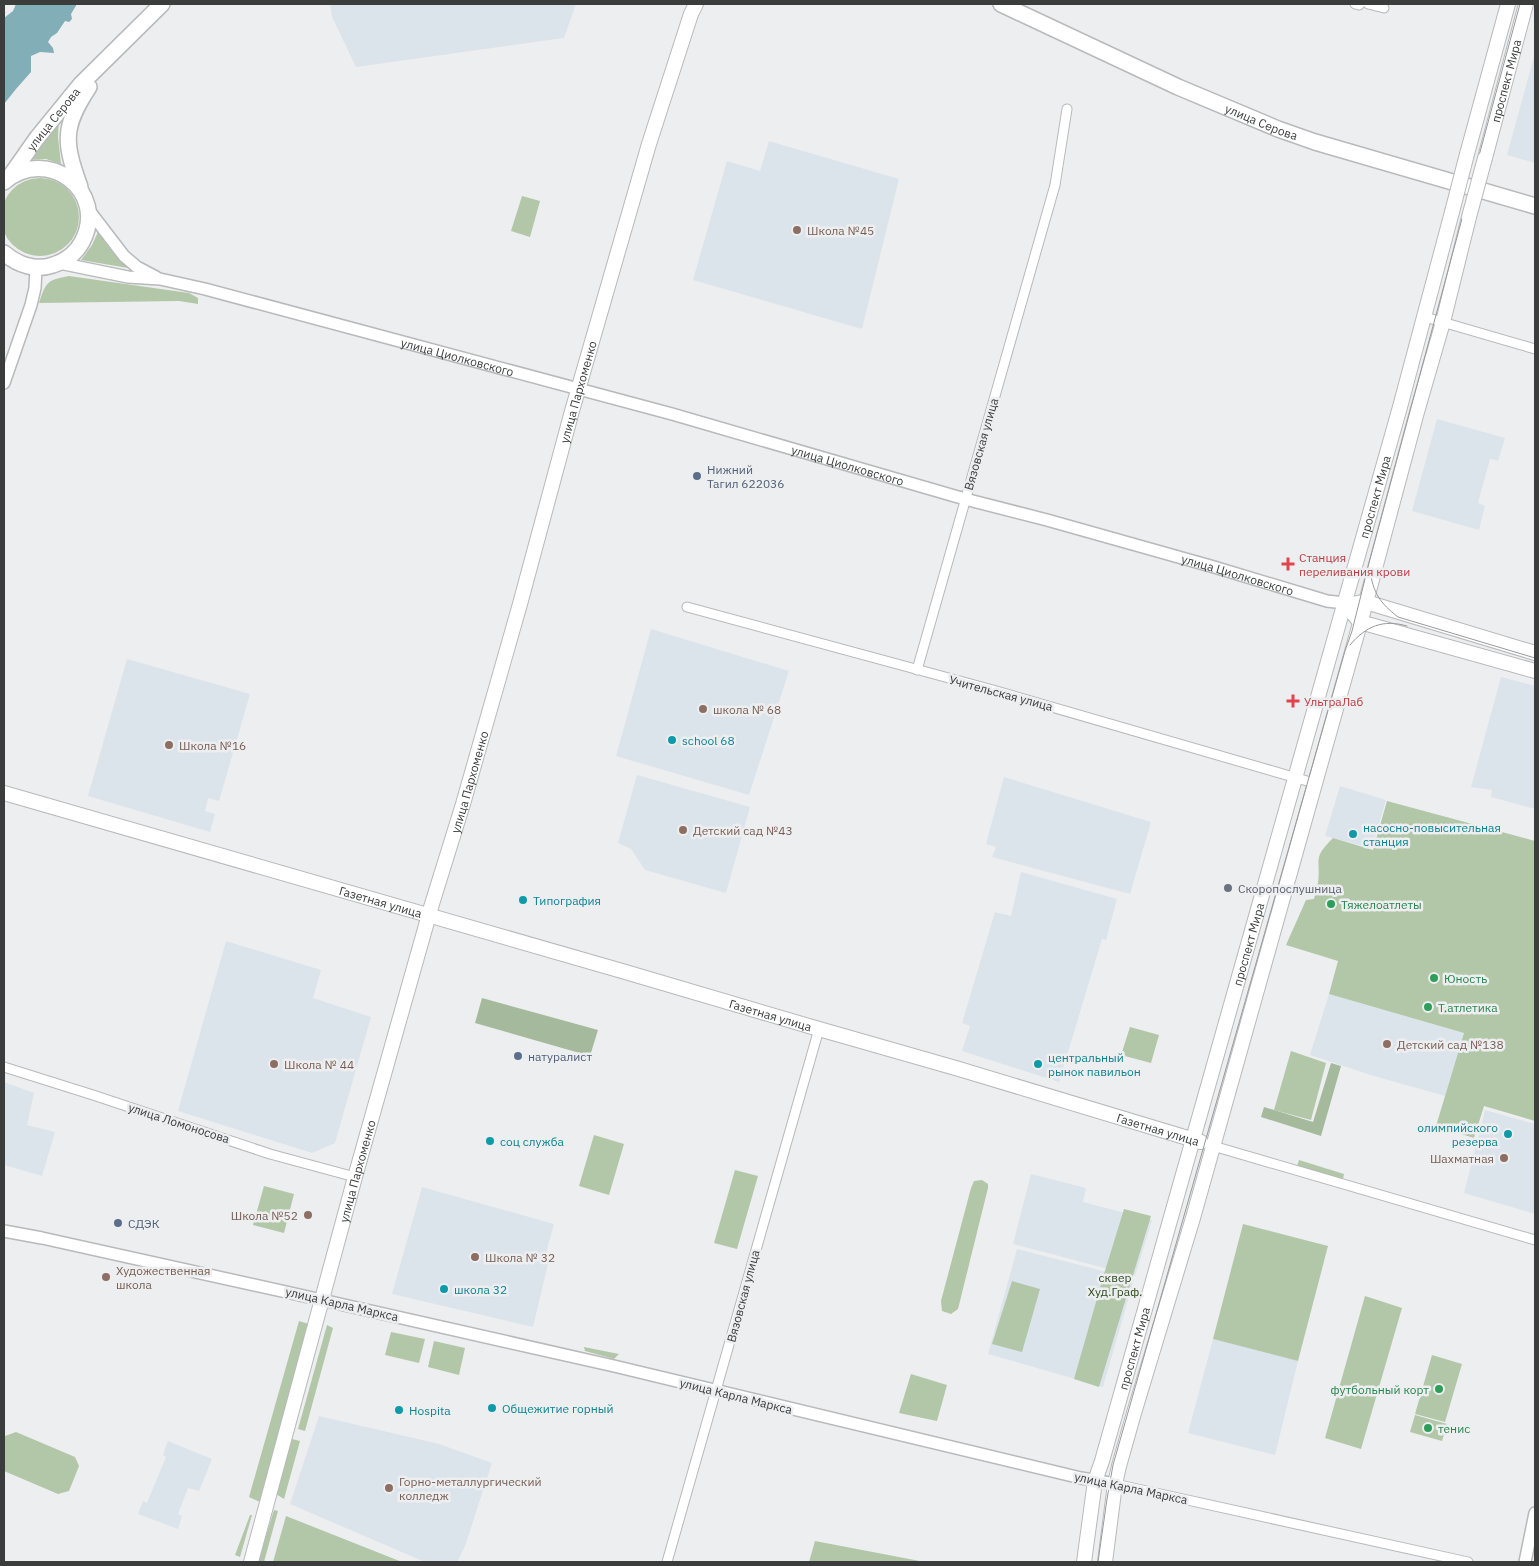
<svg xmlns="http://www.w3.org/2000/svg" width="1539" height="1566" viewBox="0 0 1539 1566" font-family="'IBM Plex Sans',sans-serif">
  <style>
    .built { fill: #dce4eb }
    .green { fill: #b2c7a8 }
    .forest { fill: #a5ba9c }
    .water { fill: #82aeb7 }
    .lines { fill: none; stroke-linecap: round; stroke-linejoin: round }
    .minor-casing { stroke: #b7b9ba; stroke-width: 11 }
    .tertiary-casing { stroke: #b7b9ba; stroke-width: 14 }
    .secondary-casing { stroke: #b7b9ba; stroke-width: 16 }
    .primary-casing { stroke: #b7b9ba; stroke-width: 18 }
    .minor { stroke: #fff; stroke-width: 9 }
    .tertiary { stroke: #fff; stroke-width: 11 }
    .secondary { stroke: #fff; stroke-width: 14 }
    .primary { stroke: #fff; stroke-width: 15 }
    .tram { stroke: #98999a; stroke-width: 1 }
    .secondary-bridge-casing { stroke: #b7b9ba; stroke-width: 16; stroke-linecap: butt }
    .secondary-bridge { stroke: #fff; stroke-width: 14 }
    .education-dot { fill: #8d6e63; stroke: #edeef0; stroke-width: 2 }
    .service-dot { fill: #5c6f8a; stroke: #edeef0; stroke-width: 2 }
    .health-dot { fill: #e0444e; stroke: #edeef0; stroke-width: 2 }
    .culture-dot { fill: #0f9aa8; stroke: #edeef0; stroke-width: 2 }
    .worship-dot { fill: #6b7280; stroke: #edeef0; stroke-width: 2 }
    .leisure-dot { fill: #2e9e5b; stroke: #edeef0; stroke-width: 2 }
    .labels { text-anchor: middle; dominant-baseline: central; stroke-width: 5; stroke-linejoin: round; paint-order: stroke }
    .street-label { font-size: 12px; fill: #3b3c3c; stroke: #edeef0 }
    .education-label { font-size: 12px; fill: #785e54; stroke: #edeef0; text-anchor: start }
    .service-label { font-size: 12px; fill: #4e5e75; stroke: #edeef0; text-anchor: start }
    .health-label { font-size: 12px; fill: #be3a42; stroke: #edeef0; text-anchor: start }
    .culture-label { font-size: 12px; fill: #0d838f; stroke: #edeef0; text-anchor: start }
    .worship-label { font-size: 12px; fill: #5b616d; stroke: #edeef0; text-anchor: start }
    .leisure-label { font-size: 12px; fill: #27864d; stroke: #edeef0; text-anchor: start }
    .park-label { font-size: 12px; fill: #2d4a1e; stroke: #edeef0 }
  </style>
  <rect width="100%" height="100%" fill="#edeef0"/>
  <g class="built">
    <path d="M330,4h246l-12,34 -208,29 -24,-50z"/>
    <path d="M1535,53v110l-28,-8z"/>
    <path d="M769,141l130,38 -37,150 -169,-49 34,-119 33,10z"/>
    <path d="M1437,419l68,19 -7,23 -8,-2 -12,44 7,3 -6,24 -67,-19z"/>
    <path d="M651,629l138,42 -40,124 -133,-39z"/>
    <path d="M127,659l123,35 -31,107 -11,-3 -3,13 10,3 -5,18 -122,-36z"/>
    <path d="M1501,677l34,9v123l-44,-12 1,-7 -21,-3z"/>
    <path d="M637,775l113,32 -24,86 -81,-23 -14,-21 -13,-6z"/>
    <path d="M1004,777l147,45 -21,72 -138,-37 4,-10 -10,-3z"/>
    <path d="M1340,786l46,14 -14,48 -47,-12z"/>
    <path d="M1021,872l96,27 -11,41 -4,-1 -43,143 -97,-31 8,-25 -8,-3 33,-111 16,4z"/>
    <path d="M226,941l95,29 -8,28 58,19 -36,126 -23,10 -134,-42z"/>
    <path d="M1329,994l135,39 -19,63 -71,-20 -64,-21z"/>
    <path d="M4,1082l30,11 -7,32 28,7 -13,44 -38,-11z"/>
    <path d="M1485,1110l50,14v90l-71,-21z"/>
    <path d="M1031,1174l55,14 -3,14 69,18 -17,56 -122,-32z"/>
    <path d="M422,1187l132,37 -7,25 1,15 -15,63 -141,-33z"/>
    <path d="M1017,1249l117,30 -31,108 -115,-33z"/>
    <path d="M1213,1339l85,22 -23,94 -87,-22z"/>
    <path d="M319,1416l120,28 53,19 -27,83 -8,16h-32l-135,-58z"/>
    <path d="M168,1441l44,18 -13,32 -11,-3 -10,26 4,2 -4,13 -40,-15 5,-13 4,2 19,-46 -3,-2z"/>
  </g>
  <g class="green">
    <path d="M59,118l-1,19 3,27 -15,-5 -18,1z"/>
    <circle cx="40" cy="217" r="39"/>
    <path d="M522,196l18,5 -10,36 -19,-6z"/>
    <path d="M98,232l14,19 16,17 -47,-8 11,-15z"/>
    <path d="M69,276l120,17 9,5v6l-19,-3 -140,2c7,-21 8,-23 30,-27z"/>
    <path d="M1387,801l148,40v280l-51,-15 -10,32 -38,-12 28,-93 -135,-39 9,-33 -52,-16 20,-45 8,-1c1,-5 3,-11 4,-16 3,-25 -6,-24 15,-45l40,12z"/>
    <path d="M1130,1027l29,8 -8,28 -30,-8z"/>
    <path d="M1291,1051l35,12 -15,57 -37,-10z"/>
    <path d="M594,1135l30,9 -15,51 -30,-9z"/>
    <path d="M1299,1160l45,14 -1,5 -46,-13z"/>
    <path d="M735,1170l23,6 -21,73 -23,-6z"/>
    <path d="M982,1180l6,4v4l-30,121 -7,5 -9,-3 -1,-10 30,-113 3,-7z"/>
    <path d="M264,1186l30,8 -10,39 -31,-8z"/>
    <path d="M1124,1209l27,7 -52,171 -25,-8 30,-105z"/>
    <path d="M1243,1224l85,22 -30,115 -85,-22z"/>
    <path d="M1012,1281l28,8 -18,63 -30,-8z"/>
    <path d="M1365,1296l37,12 -41,141 -36,-11z"/>
    <path d="M299,1321l13,4 -48,174 -4,3 -11,-5z"/>
    <path d="M327,1325l6,3 -28,103 -7,-2z"/>
    <path d="M391,1332l34,7 -6,24 -34,-8z"/>
    <path d="M434,1341l31,7 -6,27 -31,-8z"/>
    <path d="M584,1347l35,7 -5,5 -29,-8z"/>
    <path d="M1432,1355l30,9 -17,58 -30,-8z"/>
    <path d="M911,1374l36,11 -10,36 -38,-8z"/>
    <path d="M1415,1415l32,9 -5,17 -32,-9z"/>
    <path d="M16,1432l59,25 4,9 -10,25 -11,3 -54,-23v-32l1,-3z"/>
    <path d="M292,1439l8,2 -16,58 -8,-5z"/>
    <path d="M274,1510l4,1 -14,51h-6z"/>
    <path d="M250,1515h2l-12,42 -5,-2z"/>
    <path d="M286,1516l116,46h-129z"/>
    <path d="M815,1541l110,21h-116z"/>
  </g>
  <g class="forest">
    <path d="M482,998l116,32 -8,26 -115,-33z"/>
    <path d="M1331,1063l10,3 -20,70 -60,-19 3,-10 49,15z"/>
  </g>
  <path class="water" d="M16,4h61l-6,10 1,5 -3,3 -4,-1 -8,12 -6,4 -3,5 5,6 1,5 -14,-1 -9,4v16l-15,17 -12,15v-86l9,-7z"/>
  <g class="lines">
    <g class="minor-casing">
      <g id="minor">
        <path d="M1355,4l4,1 1,-1"/>
        <path d="M1368,4l16,4"/>
        <path d="M1425,317l110,32"/>
        <path d="M687,607l306,83 321,93"/>
        <path d="M917,670l138,-485 12,-76"/>
        <path d="M4,1067l89,28 177,59 85,23"/>
        <path d="M1213,1146l322,94"/>
        <path d="M1115,1484l353,78"/>
        <path d="M667,1562l152,-533"/>
      </g>
    </g>
    <g class="tertiary-casing">
      <g id="tertiary">
        <path d="M88,209l36,47 13,11 19,10"/>
        <path id="s1" d="M59,263l69,14 32,2 45,10 467,125 293,85 82,21 167,47 113,34 17,2"/>
        <path d="M4,383l27,-78 4,-17 1,-20"/>
        <path d="M4,1231l38,7 280,62 292,66 467,112 34,6"/>
        <path d="M1525,1562l10,-49"/>
      </g>
    </g>
    <g class="secondary-casing">
      <g id="secondary">
        <path d="M1467,154l41,-150"/>
        <path id="s2" d="M1485,158l41,-154"/>
        <path d="M1344,603l16,19 175,49"/>
        <path d="M1357,603l9,-1 169,51"/>
        <path id="s3" d="M4,793l618,178 197,58 140,40 242,73"/>
        <path id="s4" d="M251,1562l104,-385 77,-273 31,-100 57,-200 52,-193 77,-267 42,-130 5,-10"/>
        <path id="s5" d="M1084,1562l11,-81 7,-20 298,-1054 52,-195"/>
        <path d="M1105,1562l10,-78 4,-18 15,-53 59,-195 173,-616 51,-190 26,-90 26,-105"/>
      </g>
    </g>
    <g class="primary-casing">
      <g id="primary">
        <path id="s6" d="M1001,4l177,83 100,42 37,13 220,64"/>
        <path id="s7" d="M11,175l26,-37 44,-54 81,-80"/>
        <path d="M4,182c43,-37 105,9 78,60 -6,11 -16,19 -29,23 -17,6 -35,0 -49,-12"/>
        <path d="M80,187c-16,-45 -18,-59 9,-100"/>
      </g>
    </g>
    <use href="#minor" class="minor"/>
    <use href="#tertiary" class="tertiary"/>
    <use href="#secondary" class="secondary"/>
    <use href="#primary" class="primary"/>
    <g class="tram">
      <path d="M1370,570c3,23 10,33 28,47l137,41"/>
      <path d="M1350,645c16,-19 33,-26 57,-19"/>
      <path d="M1098,1562l9,-63 6,-34 232,-814 7,-20 17,-68 151,-559"/>
    </g>
    <g class="secondary-bridge-casing">
      <g id="secondary-bridge">
        <path d="M1452,212l15,-58"/>
        <path d="M1469,217l16,-59"/>
      </g>
    </g>
    <use href="#secondary-bridge" class="secondary-bridge"/>
  </g>
  <g class="education-dot">
    <circle cx="797" cy="230" r="5"/>
    <circle cx="703" cy="709" r="5"/>
    <circle cx="169" cy="745" r="5"/>
    <circle cx="683" cy="830" r="5"/>
    <circle cx="1387" cy="1044" r="5"/>
    <circle cx="274" cy="1064" r="5"/>
    <circle cx="1504" cy="1158" r="5"/>
    <circle cx="308" cy="1215" r="5"/>
    <circle cx="475" cy="1257" r="5"/>
    <circle cx="106" cy="1277" r="5"/>
    <circle cx="389" cy="1488" r="5"/>
  </g>
  <g class="service-dot">
    <circle cx="697" cy="476" r="5"/>
    <circle cx="518" cy="1056" r="5"/>
    <circle cx="118" cy="1223" r="5"/>
  </g>
  <g class="health-dot">
    <path d="M1285.5 556.5h5v5h5v5h-5v5h-5v-5h-5v-5h5z"/>
    <path d="M1290.5 693.5h5v5h5v5h-5v5h-5v-5h-5v-5h5z"/>
  </g>
  <g class="culture-dot">
    <circle cx="672" cy="740" r="5"/>
    <circle cx="1353" cy="834" r="5"/>
    <circle cx="523" cy="900" r="5"/>
    <circle cx="1038" cy="1064" r="5"/>
    <circle cx="1508" cy="1134" r="5"/>
    <circle cx="490" cy="1141" r="5"/>
    <circle cx="444" cy="1289" r="5"/>
    <circle cx="492" cy="1408" r="5"/>
    <circle cx="399" cy="1410" r="5"/>
  </g>
  <circle class="worship-dot" cx="1228" cy="888" r="5"/>
  <g class="leisure-dot">
    <circle cx="1331" cy="904" r="5"/>
    <circle cx="1434" cy="978" r="5"/>
    <circle cx="1428" cy="1007" r="5"/>
    <circle cx="1439" cy="1389" r="5"/>
    <circle cx="1428" cy="1428" r="5"/>
  </g>
  <g class="labels">
    <g class="street-label">
      <text stroke="none"><textPath href="#s2" startOffset="80">проспект Мира</textPath></text>
      <text stroke="none"><textPath href="#s7" startOffset="70">улица Серова</textPath></text>
      <text stroke="none"><textPath href="#s6" startOffset="286">улица Серова</textPath></text>
      <text stroke="none"><textPath href="#s1" startOffset="410">улица Циолковского</textPath></text>
      <text stroke="none"><textPath href="#s4" startOffset="1215">улица Пархоменко</textPath></text>
      <text transform="translate(981 444) rotate(-74)">Вязовская улица</text>
      <text stroke="none"><textPath href="#s1" startOffset="815">улица Циолковского</textPath></text>
      <text stroke="none"><textPath href="#s5" startOffset="1105">проспект Мира</textPath></text>
      <text stroke="none"><textPath href="#s1" startOffset="1220">улица Циолковского</textPath></text>
      <text transform="translate(1001 693) rotate(15)">Учительская улица</text>
      <text stroke="none"><textPath href="#s4" startOffset="810">улица Пархоменко</textPath></text>
      <text stroke="none"><textPath href="#s3" startOffset="392">Газетная улица</textPath></text>
      <text stroke="none"><textPath href="#s5" startOffset="640">проспект Мира</textPath></text>
      <text stroke="none"><textPath href="#s3" startOffset="798">Газетная улица</textPath></text>
      <text transform="translate(179 1123) rotate(18)">улица Ломоносова</text>
      <text stroke="none"><textPath href="#s3" startOffset="1202">Газетная улица</textPath></text>
      <text stroke="none"><textPath href="#s4" startOffset="405">улица Пархоменко</textPath></text>
      <text transform="translate(743 1296) rotate(-75)">Вязовская улица</text>
      <text transform="translate(342 1304) rotate(13)">улица Карла Маркса</text>
      <text stroke="none"><textPath href="#s5" startOffset="220">проспект Мира</textPath></text>
      <text transform="translate(736 1396) rotate(14)">улица Карла Маркса</text>
      <text transform="translate(1131 1488) rotate(12)">улица Карла Маркса</text>
    </g>
    <g class="education-label">
      <text x="807" y="230">Школа №45</text>
      <text x="713" y="709">школа № 68</text>
      <text x="179" y="745">Школа №16</text>
      <text x="693" y="830">Детский сад №43</text>
      <text x="1397" y="1044">Детский сад №138</text>
      <text x="284" y="1064">Школа № 44</text>
      <text x="1494" y="1158" text-anchor="end">Шахматная</text>
      <text x="298" y="1215" text-anchor="end">Школа №52</text>
      <text x="485" y="1257">Школа № 32</text>
      <text x="116" y="1270">Художественная<tspan x="116" dy="14">школа</tspan></text>
      <text x="399" y="1481">Горно-металлургический<tspan x="399" dy="14">колледж</tspan></text>
    </g>
    <g class="service-label">
      <text x="707" y="469">Нижний<tspan x="707" dy="14">Тагил 622036</tspan></text>
      <text x="528" y="1056">натуралист</text>
      <text x="128" y="1223">СДЭК</text>
    </g>
    <g class="health-label">
      <text x="1299" y="557">Станция<tspan x="1299" dy="14">переливания крови</tspan></text>
      <text x="1304" y="701">УльтраЛаб</text>
    </g>
    <g class="culture-label">
      <text x="682" y="740">school 68</text>
      <text x="1363" y="827">насосно-повысительная<tspan x="1363" dy="14">станция</tspan></text>
      <text x="533" y="900">Типография</text>
      <text x="1048" y="1057">центральный<tspan x="1048" dy="14">рынок павильон</tspan></text>
      <text x="1498" y="1127" text-anchor="end">олимпийского<tspan x="1498" dy="14">резерва</tspan></text>
      <text x="500" y="1141">соц служба</text>
      <text x="454" y="1289">школа 32</text>
      <text x="502" y="1408">Общежитие горный</text>
      <text x="409" y="1410">Hospita</text>
    </g>
    <g class="worship-label">
      <text x="1238" y="888">Скоропослушница</text>
    </g>
    <g class="leisure-label">
      <text x="1341" y="904">Тяжелоатлеты</text>
      <text x="1444" y="978">Юность</text>
      <text x="1438" y="1007">Т.атлетика</text>
      <text x="1429" y="1389" text-anchor="end">футбольный корт</text>
      <text x="1438" y="1428">тенис</text>
    </g>
    <g class="park-label">
      <text x="1115" y="1277">сквер<tspan x="1115" dy="14">Худ.Граф.</tspan></text>
    </g>
  </g>
  <rect width="1539" height="1566" fill="none" stroke="#3b3c3c" stroke-width="10"/>
</svg>
